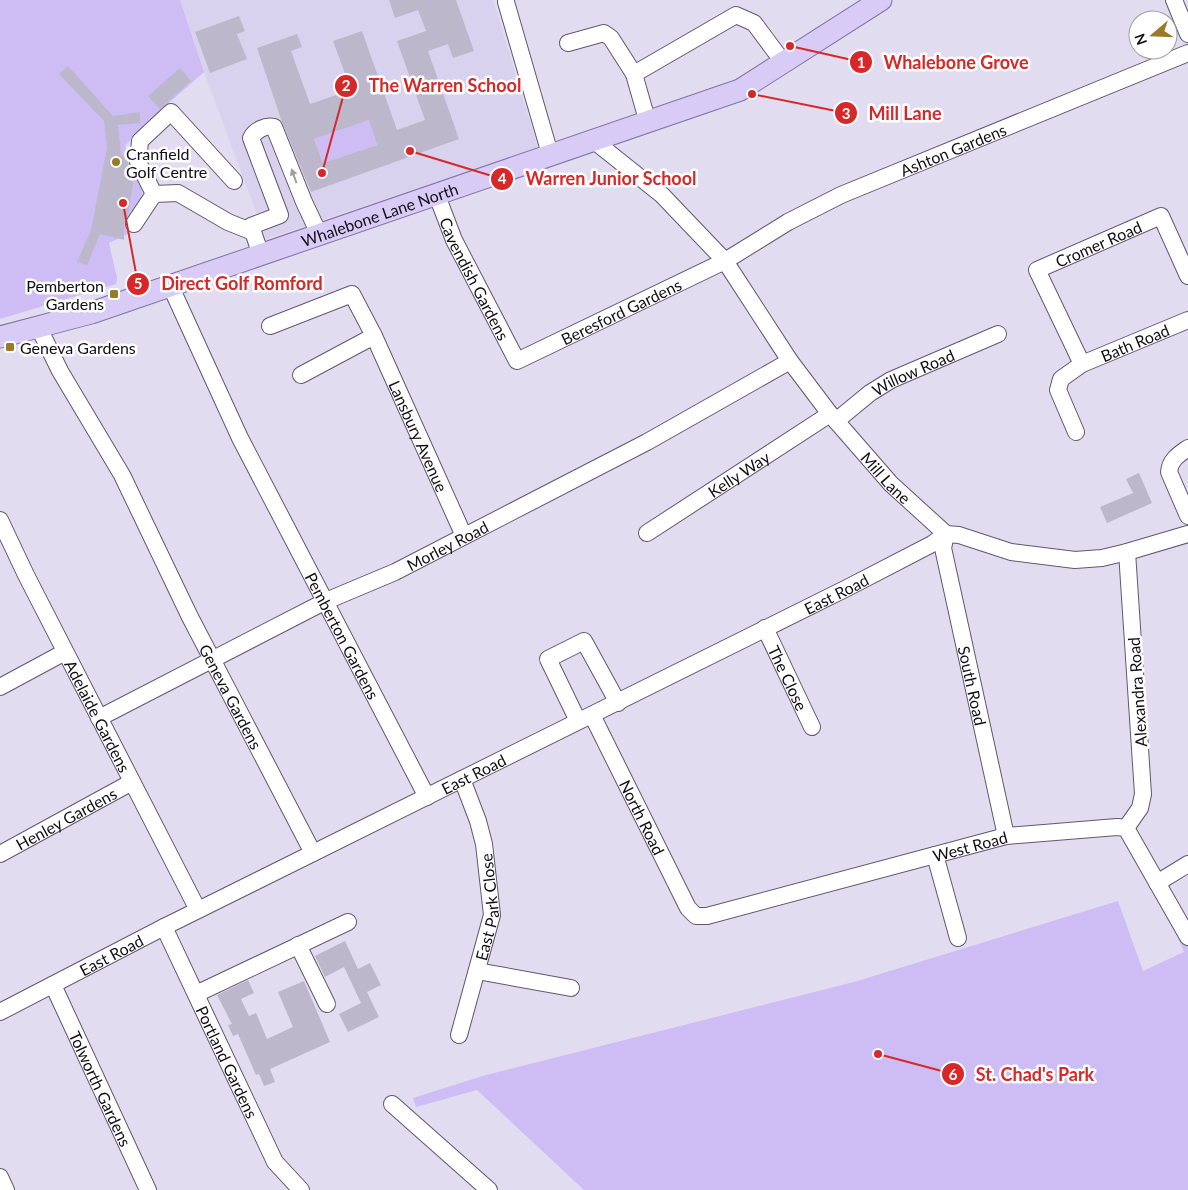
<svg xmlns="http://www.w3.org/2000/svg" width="1188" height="1190" viewBox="0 0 1188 1190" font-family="Lato,sans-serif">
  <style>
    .built { fill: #d9d2ee }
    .green { fill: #cdbdf4 }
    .building { fill: #bdb7cc; fill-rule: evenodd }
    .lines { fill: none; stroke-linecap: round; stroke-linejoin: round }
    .minor-casing { stroke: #5e596b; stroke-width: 18 }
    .major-casing { stroke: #8172a3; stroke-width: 23 }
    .minor { stroke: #fff; stroke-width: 16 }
    .major { stroke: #d8cbf5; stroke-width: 21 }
    .oneway { fill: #9f9fa1 }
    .poi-dot { fill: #9a7b24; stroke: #fff; stroke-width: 2 }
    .labels { text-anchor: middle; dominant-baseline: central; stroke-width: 5; stroke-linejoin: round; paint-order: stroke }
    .street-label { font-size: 16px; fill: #100e15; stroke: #fff }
    .poi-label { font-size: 16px; fill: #100e15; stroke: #fff; text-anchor: start }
    .leader { fill: none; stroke: #d62828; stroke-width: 2 }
    .callout-dot { fill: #d62828; stroke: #fff; stroke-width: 2 }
    .mark-label { font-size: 15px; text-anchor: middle; font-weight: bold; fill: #fff }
    .callout-label { font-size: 18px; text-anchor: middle; font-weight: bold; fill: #d62828; stroke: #fff; stroke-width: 5; stroke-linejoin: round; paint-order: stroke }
  </style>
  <rect width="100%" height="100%" fill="#e2dcf1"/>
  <path class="built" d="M180,0h313l45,148 -272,91 -62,-167z"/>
  <g class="green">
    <path d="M0,0h180l24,72 -59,52 -20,22 14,29 4,23 -15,36 -19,9 8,35 -1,6 -116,35z"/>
    <path d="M369,120l8,25 -54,18 -9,-24z"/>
    <path d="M1118,901l25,70 41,-19 -6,-14 10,-8v260h-604l-107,-100 -61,17 -3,-9 73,-23 368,-93z"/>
  </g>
  <g class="building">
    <path d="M389,0h67l18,51 -21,7 -5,-14 -20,7 31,88 -148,53 -29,-70 -25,-74 40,-14 5,13 -11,4 19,53 41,-14 -18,-49 29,-10 35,99 28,-10 -28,-79 29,-10 -8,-21 -23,8zM369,120l8,25 -54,18 -9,-24z"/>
    <path d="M239,16l6,15 -8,3 10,25 -37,14 -15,-41z"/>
    <path d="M68,66l45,50 27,-4v11l-22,2 3,30 7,2v10l6,10 -6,39 -4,7v17l-24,-6 -13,31 -10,-3 14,-32 16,-82 -3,-27 -45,-47z"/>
    <path d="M180,68l11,13 -31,28 -12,-13z"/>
    <path d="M1139,473l13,30 -45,20 -7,-16 33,-14 -7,-14z"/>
    <path d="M345,941l13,28 12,-6 11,22 -14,7 12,25 -31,15 -9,-18 22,-11 -17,-36 -19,10 -10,-21z"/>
    <path d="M248,980l6,13 -13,6 8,17 7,-3 11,26 26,-12 -15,-35 26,-11 26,61 -60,27 5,13 -11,4 -5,-12 -3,1 -18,-41 -5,2 -5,-11 4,-1 -15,-29z"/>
  </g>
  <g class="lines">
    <g class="minor-casing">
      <g id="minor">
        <path d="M1174,0l14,34"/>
        <path d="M506,2l44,152"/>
        <path d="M568,43l36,-10 7,5 23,36 14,49"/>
        <path d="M634,74l102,-59 18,8 29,39"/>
        <path id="s1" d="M593,140l69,55 63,66 65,100 40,53 61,70 55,50 13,1 52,17 64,8 27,-2 25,-6 61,-18"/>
        <path id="s2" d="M436,193l18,47 63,121 208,-100 63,-39 53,-27 347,-142"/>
        <path d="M154,194l-16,-32 2,-21 31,-29 63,69"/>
        <path d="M134,224l20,-30 24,-1 50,29 25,10"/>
        <path d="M261,255l-10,-29 29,-11 -29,-77c4,-8 15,-13 23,-11l30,75 16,34"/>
        <path id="s3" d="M170,285l70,153 187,359"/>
        <path id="s4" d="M38,326l22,45 62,104 68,142 123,236"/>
        <path id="s5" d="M270,326l82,-32 22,42 90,200"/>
        <path id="s6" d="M1082,364l-45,-94 124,-54 27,60"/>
        <path d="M301,375l73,-39"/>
        <path id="s7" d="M836,421l34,-28 21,-13 107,-46"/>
        <path id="s8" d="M1076,432l-18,-42 3,-11 21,-15 106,-44"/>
        <path d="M1188,448c-10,7 -18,12 -19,24l19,44"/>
        <path id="s9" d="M0,520l26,55 172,335"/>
        <path id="s10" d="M647,533l183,-119"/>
        <path id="s11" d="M946,534l-3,14 63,288"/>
        <path id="s12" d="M765,628l47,99"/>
        <path d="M0,687l65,-35"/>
        <path id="s13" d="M592,715l96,193 8,8h11l299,-80 111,-9 9,1 62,109"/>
        <path id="s14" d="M99,718l227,-117 69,-29 252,-130 143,-81"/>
        <path d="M578,721l-30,-62 36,-18 34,62"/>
        <path d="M1126,828l14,-20 3,-14 -16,-242"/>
        <path id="s15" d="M0,854l132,-72"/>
        <path d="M935,855l23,83"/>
        <path d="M1157,883l31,-19"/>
        <path id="s16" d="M164,927l111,235 26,28"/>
        <path d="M298,945l29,59"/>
        <path d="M477,971l94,17"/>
        <path id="s17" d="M53,985l95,205"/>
        <path d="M196,994l152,-72"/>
        <path id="s18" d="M0,1012l164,-85 683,-339 85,-44 14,-10"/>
        <path id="s19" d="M459,1035l33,-120 -8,-71 -6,-23 -16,-42"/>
        <path d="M392,1104l97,86"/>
        <path d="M0,1177l6,13"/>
      </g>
    </g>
    <g class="major-casing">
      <g id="major">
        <path id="s20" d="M0,337l91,-24 649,-223 141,-90"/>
      </g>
    </g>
    <use href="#minor" class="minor"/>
    <use href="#major" class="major"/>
  </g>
  <defs><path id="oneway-solid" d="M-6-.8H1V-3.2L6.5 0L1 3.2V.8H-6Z" transform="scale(1.25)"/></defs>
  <use class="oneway" href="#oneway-solid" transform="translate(294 176) rotate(-110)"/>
  <g class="poi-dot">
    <circle cx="116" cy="162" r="5"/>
    <rect x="109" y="289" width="10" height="10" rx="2.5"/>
    <rect x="5" y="342" width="10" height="10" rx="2.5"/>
  </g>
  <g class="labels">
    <g class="street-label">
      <text stroke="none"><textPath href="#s2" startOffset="672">Ashton Gardens</textPath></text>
      <text stroke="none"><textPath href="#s20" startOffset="399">Whalebone Lane North</textPath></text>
      <text stroke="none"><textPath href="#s6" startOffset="171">Cromer Road</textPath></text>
      <text stroke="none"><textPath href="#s2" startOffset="94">Cavendish Gardens</textPath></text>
      <text stroke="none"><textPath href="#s2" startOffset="302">Beresford Gardens</textPath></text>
      <text stroke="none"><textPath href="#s8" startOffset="140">Bath Road</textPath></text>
      <text stroke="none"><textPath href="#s7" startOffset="92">Willow Road</textPath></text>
      <text stroke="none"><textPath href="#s5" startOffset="245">Lansbury Avenue</textPath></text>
      <text stroke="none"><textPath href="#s10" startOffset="109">Kelly Way</textPath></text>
      <text stroke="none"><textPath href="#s1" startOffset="450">Mill Lane</textPath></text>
      <text stroke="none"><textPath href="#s14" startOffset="389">Morley Road</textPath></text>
      <text stroke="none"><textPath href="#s18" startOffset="935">East Road</textPath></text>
      <text stroke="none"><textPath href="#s3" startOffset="391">Pemberton Gardens</textPath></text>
      <text stroke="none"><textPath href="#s12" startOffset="55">The Close</textPath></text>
      <text stroke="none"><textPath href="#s11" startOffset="155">South Road</textPath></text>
      <text transform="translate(1137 692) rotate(-94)">Alexandra Road</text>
      <text stroke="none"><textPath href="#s4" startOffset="418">Geneva Gardens</textPath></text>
      <text stroke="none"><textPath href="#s9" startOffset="219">Adelaide Gardens</textPath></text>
      <text stroke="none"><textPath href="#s18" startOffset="530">East Road</textPath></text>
      <text stroke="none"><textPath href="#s13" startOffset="114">North Road</textPath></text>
      <text stroke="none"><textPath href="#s15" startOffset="75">Henley Gardens</textPath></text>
      <text stroke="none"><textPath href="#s13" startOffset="510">West Road</textPath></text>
      <text stroke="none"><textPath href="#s19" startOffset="132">East Park Close</textPath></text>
      <text stroke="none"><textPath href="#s18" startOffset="125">East Road</textPath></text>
      <text stroke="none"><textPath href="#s16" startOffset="149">Portland Gardens</textPath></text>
      <text stroke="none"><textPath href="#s17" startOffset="114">Tolworth Gardens</textPath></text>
    </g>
    <g class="poi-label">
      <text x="126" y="153">Cranfield<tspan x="126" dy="18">Golf Centre</tspan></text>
      <text x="104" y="285" text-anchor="end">Pemberton<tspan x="104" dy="18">Gardens</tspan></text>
      <text x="20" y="347">Geneva Gardens</text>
    </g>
  </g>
  <path class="leader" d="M790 46L861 62M322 173L346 86M752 94L846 113M410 151L502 179M123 203L138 284M878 1054L953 1074"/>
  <g class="callout-dot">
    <circle cx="790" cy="46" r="5"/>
    <circle cx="322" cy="173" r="5"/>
    <circle cx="752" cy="94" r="5"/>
    <circle cx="410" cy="151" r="5"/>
    <circle cx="123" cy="203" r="5"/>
    <circle cx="878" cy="1054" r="5"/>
    <circle cx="861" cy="62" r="12"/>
    <circle cx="346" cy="86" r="12"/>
    <circle cx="846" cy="113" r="12"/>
    <circle cx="502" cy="179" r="12"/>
    <circle cx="138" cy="284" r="12"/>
    <circle cx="953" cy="1074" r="12"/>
  </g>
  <g class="mark-label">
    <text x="861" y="68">1</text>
    <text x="346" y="91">2</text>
    <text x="846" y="119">3</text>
    <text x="502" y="184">4</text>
    <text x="138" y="289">5</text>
    <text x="953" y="1080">6</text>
  </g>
  <g class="callout-label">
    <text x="956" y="69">Whalebone Grove</text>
    <text x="445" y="92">The Warren School</text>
    <text x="905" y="120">Mill Lane</text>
    <text x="611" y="185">Warren Junior School</text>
    <text x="242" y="290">Direct Golf Romford</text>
    <text x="1035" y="1081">St. Chad's Park</text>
  </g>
  <g transform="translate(1153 35) rotate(251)"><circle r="24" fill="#ffffff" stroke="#9f9fa1"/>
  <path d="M0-4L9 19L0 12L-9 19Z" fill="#9a7b24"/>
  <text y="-8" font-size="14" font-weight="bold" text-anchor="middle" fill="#100e15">N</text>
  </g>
</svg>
